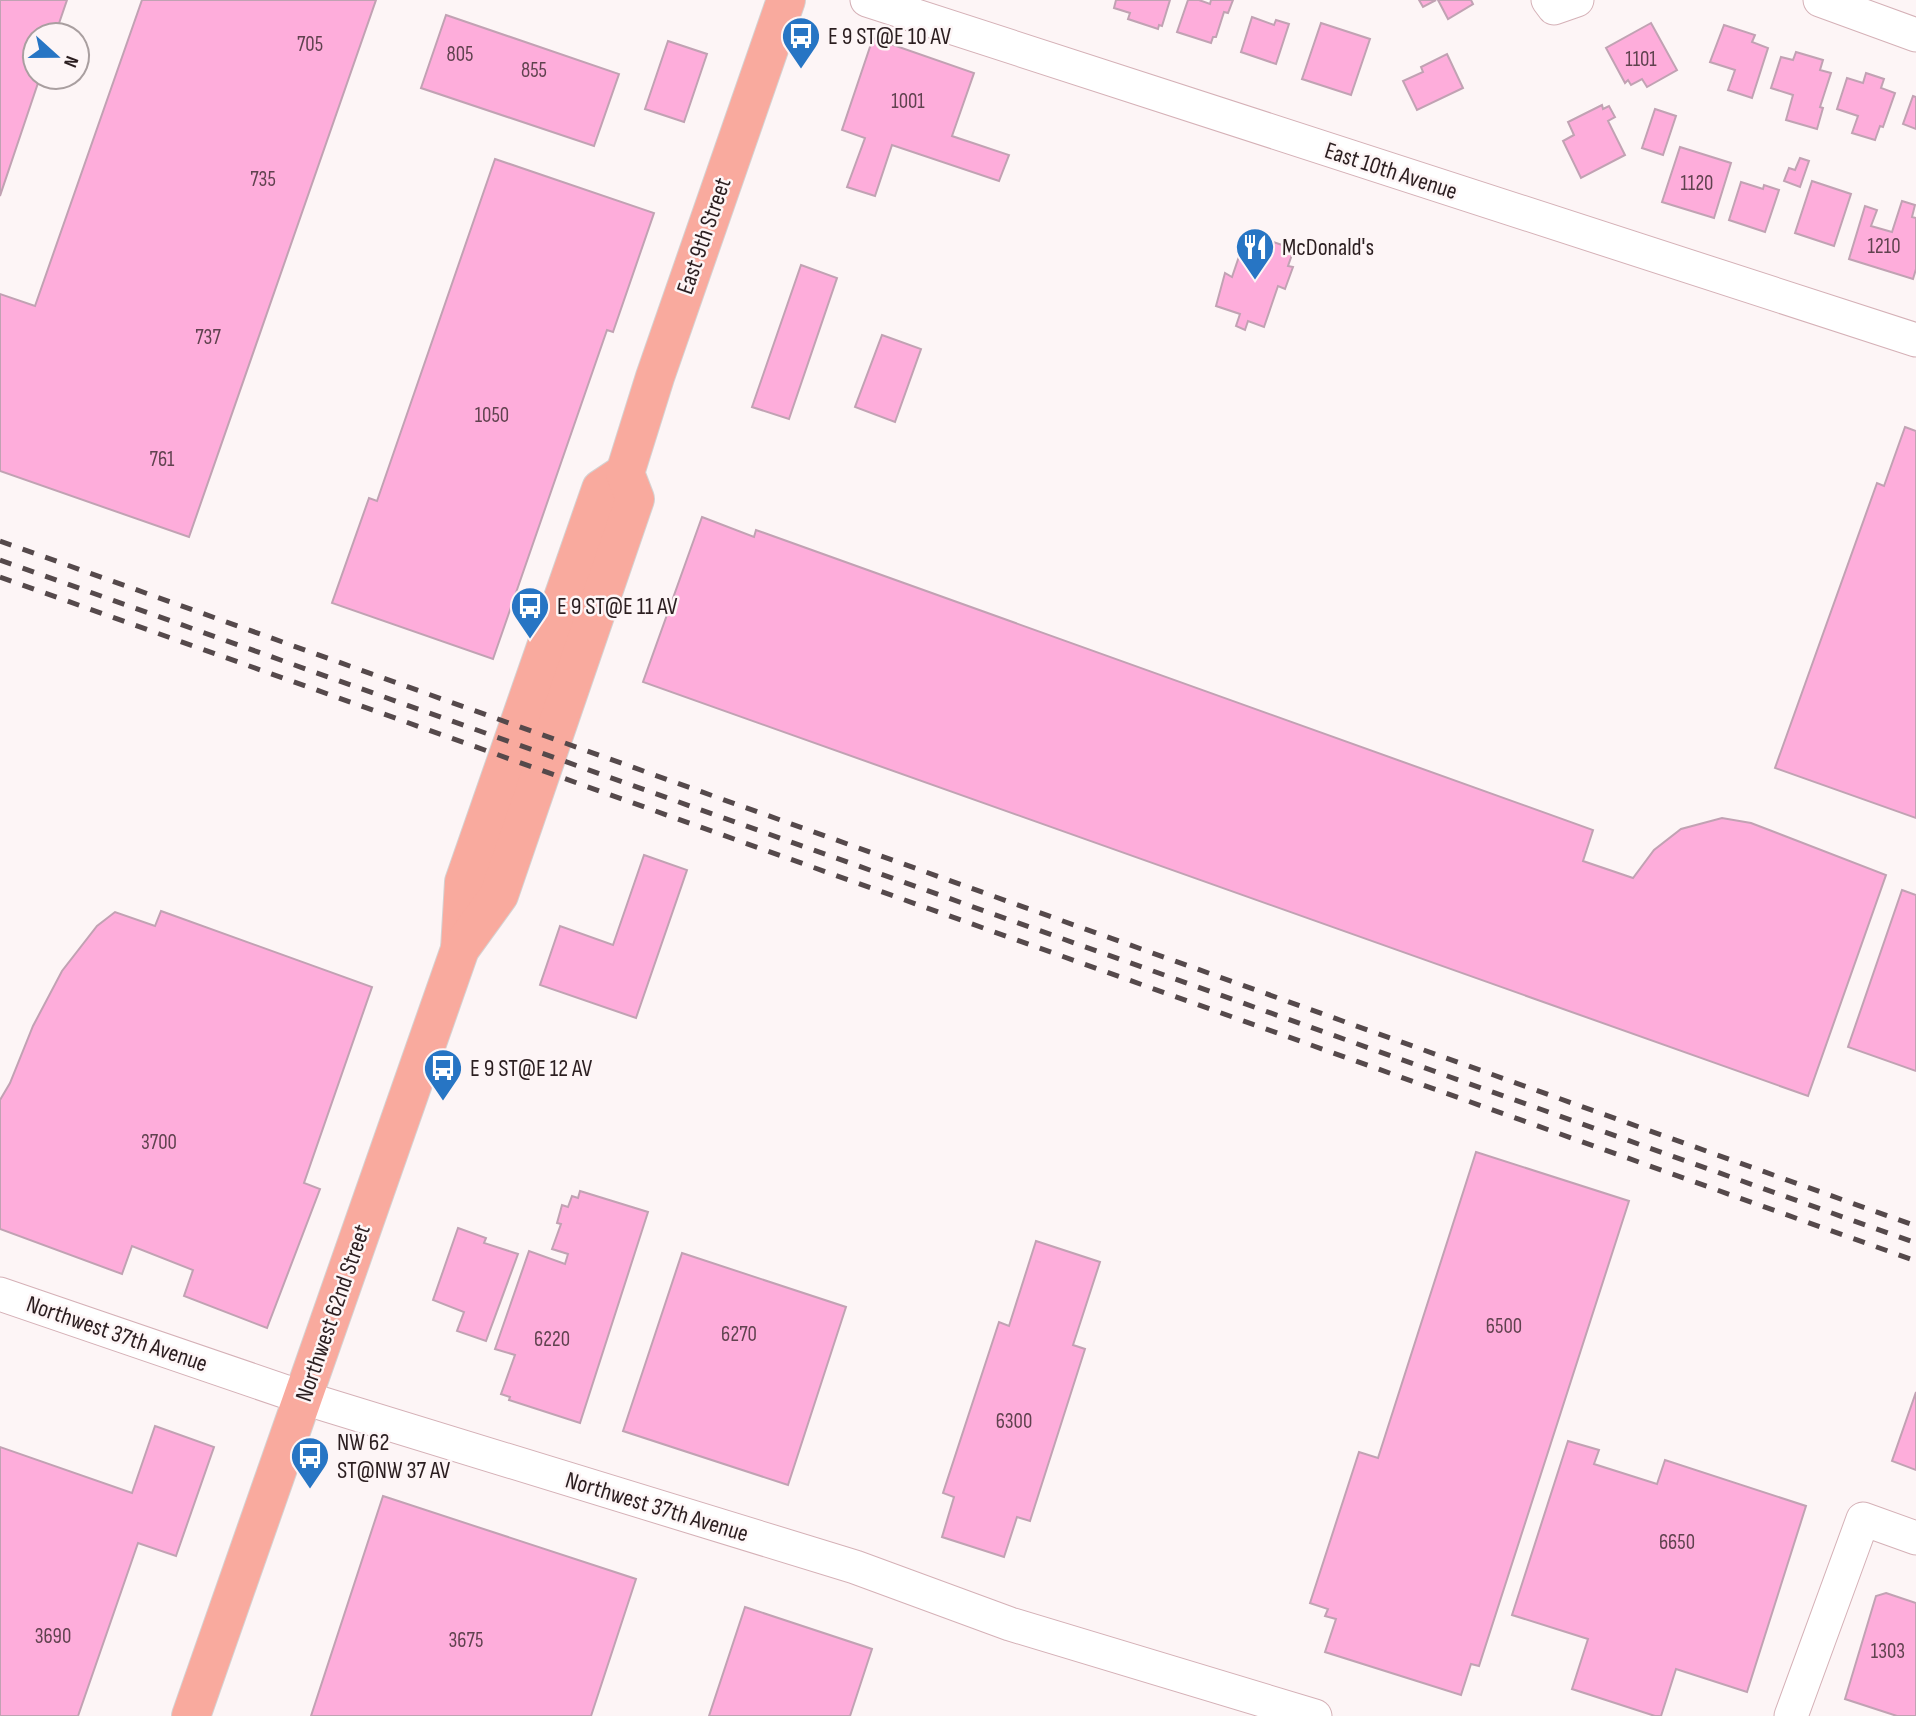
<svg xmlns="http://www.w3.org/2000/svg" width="1916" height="1716" viewBox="0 0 1916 1716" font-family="'Sofia Sans Condensed',sans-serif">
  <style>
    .building { fill: #feaddb; stroke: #c1a2b3; stroke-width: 2 }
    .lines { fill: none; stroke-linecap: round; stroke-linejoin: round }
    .minor-casing { stroke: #d5b1b7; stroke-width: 35 }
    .major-casing { stroke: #d5d2d2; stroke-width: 40 }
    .minor { stroke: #fff; stroke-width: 33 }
    .major { stroke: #f9aa9e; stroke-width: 38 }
    .rail { stroke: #55494b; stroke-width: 5; stroke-dasharray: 12 12; stroke-linecap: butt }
    .labels { text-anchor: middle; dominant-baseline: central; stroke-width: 5; stroke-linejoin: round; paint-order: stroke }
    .number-label { font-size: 21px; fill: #60424f }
    .poi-label { font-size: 24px; fill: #2b1e20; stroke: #fdf5f6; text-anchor: start }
    .street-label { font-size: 24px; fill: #2b1e20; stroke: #fdf5f6 }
  </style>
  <rect width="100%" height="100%" fill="#fdf5f6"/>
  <g class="building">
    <path d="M0,0h67l-12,35h-20v42h5l-40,119z"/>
    <path d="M142,0h234l-187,537 -189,-66v-177l35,12z"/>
    <path d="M1116,0h54l-8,26 -3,-1 -1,4 -30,-10 2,-6 -16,-5z"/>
    <path d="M1188,0h11l11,4 1,-4h22l-5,13 -4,-1 -8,25h-3l-2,6 -34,-11z"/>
    <path d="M1419,0h17l-13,7z"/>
    <path d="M1438,0h33l2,4 -25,15z"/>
    <path d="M446,15l173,59 -25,72 -173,-58z"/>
    <path d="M1252,17l22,8 2,-5 13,4 -13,40 -35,-12z"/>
    <path d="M1321,23l49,16 -19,56 -49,-16z"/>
    <path d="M1651,23l26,47 -30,17 -5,-8 -11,6 -3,-5 -3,3 -19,-35z"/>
    <path d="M1724,25l31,10 -3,7 16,6 -16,50 -24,-8 7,-20 -25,-8z"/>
    <path d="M873,38l101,35 -22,63 57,19 -10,26 -107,-36 -17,51 -28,-9 18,-49 -23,-8z"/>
    <path d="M668,41l39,13 -23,68 -39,-13z"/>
    <path d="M1796,52l27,8 -3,10 11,3 -11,34 3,1 -6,21 -31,-9 7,-25 -22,-7 10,-31 12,3z"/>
    <path d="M1447,54l16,34 -46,22 -14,-29 20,-9 -2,-5z"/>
    <path d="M1866,73l18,6 -3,9 14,5 -12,34 -3,-1 -5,14 -23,-7 6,-17 -21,-7 10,-31 16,5z"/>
    <path d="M1913,96l3,1v32l-13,-5z"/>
    <path d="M1602,105l1,4 6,-3 6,11 -7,4 17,34 -44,23 -18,-37 11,-6 -6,-13z"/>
    <path d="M1655,109l21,7 -13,39 -21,-7z"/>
    <path d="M1680,147l51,16 -17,55 -52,-16z"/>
    <path d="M1800,158l9,3 -9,26 -16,-6 5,-13 6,2z"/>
    <path d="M495,159l159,54 -41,119 -6,-2 -114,329 -161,-56 37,-105 8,3z"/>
    <path d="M1812,181l39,13 -17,52 -39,-13z"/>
    <path d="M1741,182l22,7 1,-4 15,5 -14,42 -36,-12z"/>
    <path d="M1902,201l13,4 -3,12 4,1v51l-3,10 -64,-20 16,-53 12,4 -6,16 21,6z"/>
    <path d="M1247,233l47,16 -6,17 5,1 -8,22 -7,-3 -14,41 -16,-6 -3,9 -9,-4 4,-12 -24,-8 9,-33 7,4z"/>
    <path d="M801,265l36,13 -48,141 -37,-12z"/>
    <path d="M882,335l39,14 -26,73 -40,-15z"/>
    <path d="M1905,427l11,4v387l-141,-50 102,-285 7,3z"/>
    <path d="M702,517l52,20 2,-7 837,300 -10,31 50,17 21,-28 27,-21 41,-11 29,5 135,52 -78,221 -1165,-414z"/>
    <path d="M644,855l43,15 -51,148 -96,-33 20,-59 53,19z"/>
    <path d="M1902,890l14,5v176l-68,-24z"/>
    <path d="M161,911l211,76 -68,196 16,6 -53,139 -83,-32 9,-26 -61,-24 -10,28 -122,-45v-129l10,-17 23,-57 29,-55 35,-45 18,-14 40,14z"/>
    <path d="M1476,1152l153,49 -150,465 -8,-2 -10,31 -136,-43 11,-33 -11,-3 3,-7 -18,-6 49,-151 19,6z"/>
    <path d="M580,1191l68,21 -68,211 -71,-23 1,-3 -9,-3 14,-39 -20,-6 34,-98 36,13 3,-10 -16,-5 9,-25 -4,-1 5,-18 6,2 4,-11 6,2z"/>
    <path d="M458,1228l28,10 -2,5 34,11 -32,87 -29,-10 7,-19 -31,-12z"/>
    <path d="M1036,1241l64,21 -27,83 12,4 -55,172 -13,-4 -13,40 -62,-20 12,-40 -11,-4 56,-171 10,4z"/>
    <path d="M682,1253l164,54 -58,178 -165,-54z"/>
    <path d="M1916,1392v78l-24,-9z"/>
    <path d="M155,1426l59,21 -38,109 -38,-13 -60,173h-78v-269l132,46z"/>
    <path d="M1568,1441l31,9 -5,14 63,20 8,-24 141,46 -59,186 -71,-23 -15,47h-6l-83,-27 16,-50 -76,-24z"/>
    <path d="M383,1496l253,83 -45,137h-280z"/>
    <path d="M1886,1593l30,10v113h-19l-52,-17 31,-103z"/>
    <path d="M745,1607l127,42 -22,67h-141z"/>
  </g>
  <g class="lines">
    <g class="minor-casing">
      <g id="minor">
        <path d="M867,0l1049,340"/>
        <path d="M1548,0l6,8 23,-8"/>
        <path d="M1820,0l96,35"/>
        <path d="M0,1294l304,104 551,169 155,57 305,92"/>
        <path d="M1791,1716l72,-197 53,19"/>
      </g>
    </g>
    <g class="major-casing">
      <g id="major">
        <path d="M460,949l4,-67 137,-393 24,-16"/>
        <path d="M191,1716l269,-767 39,-54 136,-396 -10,-26 30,-96 131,-377"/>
      </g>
    </g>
    <use href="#minor" class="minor"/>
    <use href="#major" class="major"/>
    <g class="rail">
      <path d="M0,541l1916,685"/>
      <path d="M0,560l1916,683"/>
      <path d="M0,577l1916,684"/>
    </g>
  </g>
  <defs>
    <g id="bus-pin" transform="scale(2.0125)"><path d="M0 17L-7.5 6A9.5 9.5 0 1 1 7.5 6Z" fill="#2775c4" stroke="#fdf5f6"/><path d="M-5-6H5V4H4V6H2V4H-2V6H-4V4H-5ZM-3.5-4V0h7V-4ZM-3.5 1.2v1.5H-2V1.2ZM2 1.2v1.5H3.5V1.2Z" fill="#fff"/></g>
    <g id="restaurant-pin" transform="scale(2.0125)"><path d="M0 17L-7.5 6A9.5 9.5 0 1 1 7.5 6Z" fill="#2775c4" stroke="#fdf5f6"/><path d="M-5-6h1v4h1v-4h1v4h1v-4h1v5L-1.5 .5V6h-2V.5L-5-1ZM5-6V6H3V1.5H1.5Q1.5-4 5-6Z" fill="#fff"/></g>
  </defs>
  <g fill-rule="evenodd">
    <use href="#bus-pin" x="801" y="36"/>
    <use href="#restaurant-pin" x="1255" y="247"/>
    <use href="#bus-pin" x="530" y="606"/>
    <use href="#bus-pin" x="443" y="1068"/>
    <use href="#bus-pin" x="310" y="1456"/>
  </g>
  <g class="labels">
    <g class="number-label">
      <text x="310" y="44">705</text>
      <text x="460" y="54">805</text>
      <text x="1641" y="59">1101</text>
      <text x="534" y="70">855</text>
      <text x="908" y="101">1001</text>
      <text x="263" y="179">735</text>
      <text x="1697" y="183">1120</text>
      <text x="1884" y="246">1210</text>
      <text x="208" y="337">737</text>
      <text x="492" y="415">1050</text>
      <text x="162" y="459">761</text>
      <text x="159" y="1142">3700</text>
      <text x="1504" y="1326">6500</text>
      <text x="739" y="1334">6270</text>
      <text x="552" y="1339">6220</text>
      <text x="1014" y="1421">6300</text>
      <text x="1677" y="1542">6650</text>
      <text x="53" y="1636">3690</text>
      <text x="466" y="1640">3675</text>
      <text x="1888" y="1651">1303</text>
    </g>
    <g class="poi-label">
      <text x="828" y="36">E 9 ST@E 10 AV</text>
      <text x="1282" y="247">McDonald's</text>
      <text x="557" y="606">E 9 ST@E 11 AV</text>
      <text x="470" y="1068">E 9 ST@E 12 AV</text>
      <text x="337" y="1442">NW 62<tspan x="337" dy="28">ST@NW 37 AV</tspan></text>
    </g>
    <g class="street-label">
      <text transform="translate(1391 171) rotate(18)">East 10th Avenue</text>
      <text transform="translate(704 236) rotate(-71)">East 9th Street</text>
      <text transform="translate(333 1313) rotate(-71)">Northwest 62nd Street</text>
      <text transform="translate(117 1334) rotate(19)">Northwest 37th Avenue</text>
      <text transform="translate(657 1507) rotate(17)">Northwest 37th Avenue</text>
    </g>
  </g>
  <g transform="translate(56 56) rotate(111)"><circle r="33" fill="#fdf5f6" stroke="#a99fa0" stroke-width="2"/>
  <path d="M0-5L12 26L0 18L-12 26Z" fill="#2775c4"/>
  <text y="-10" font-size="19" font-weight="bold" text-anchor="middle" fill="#2b1e20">N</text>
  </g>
</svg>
